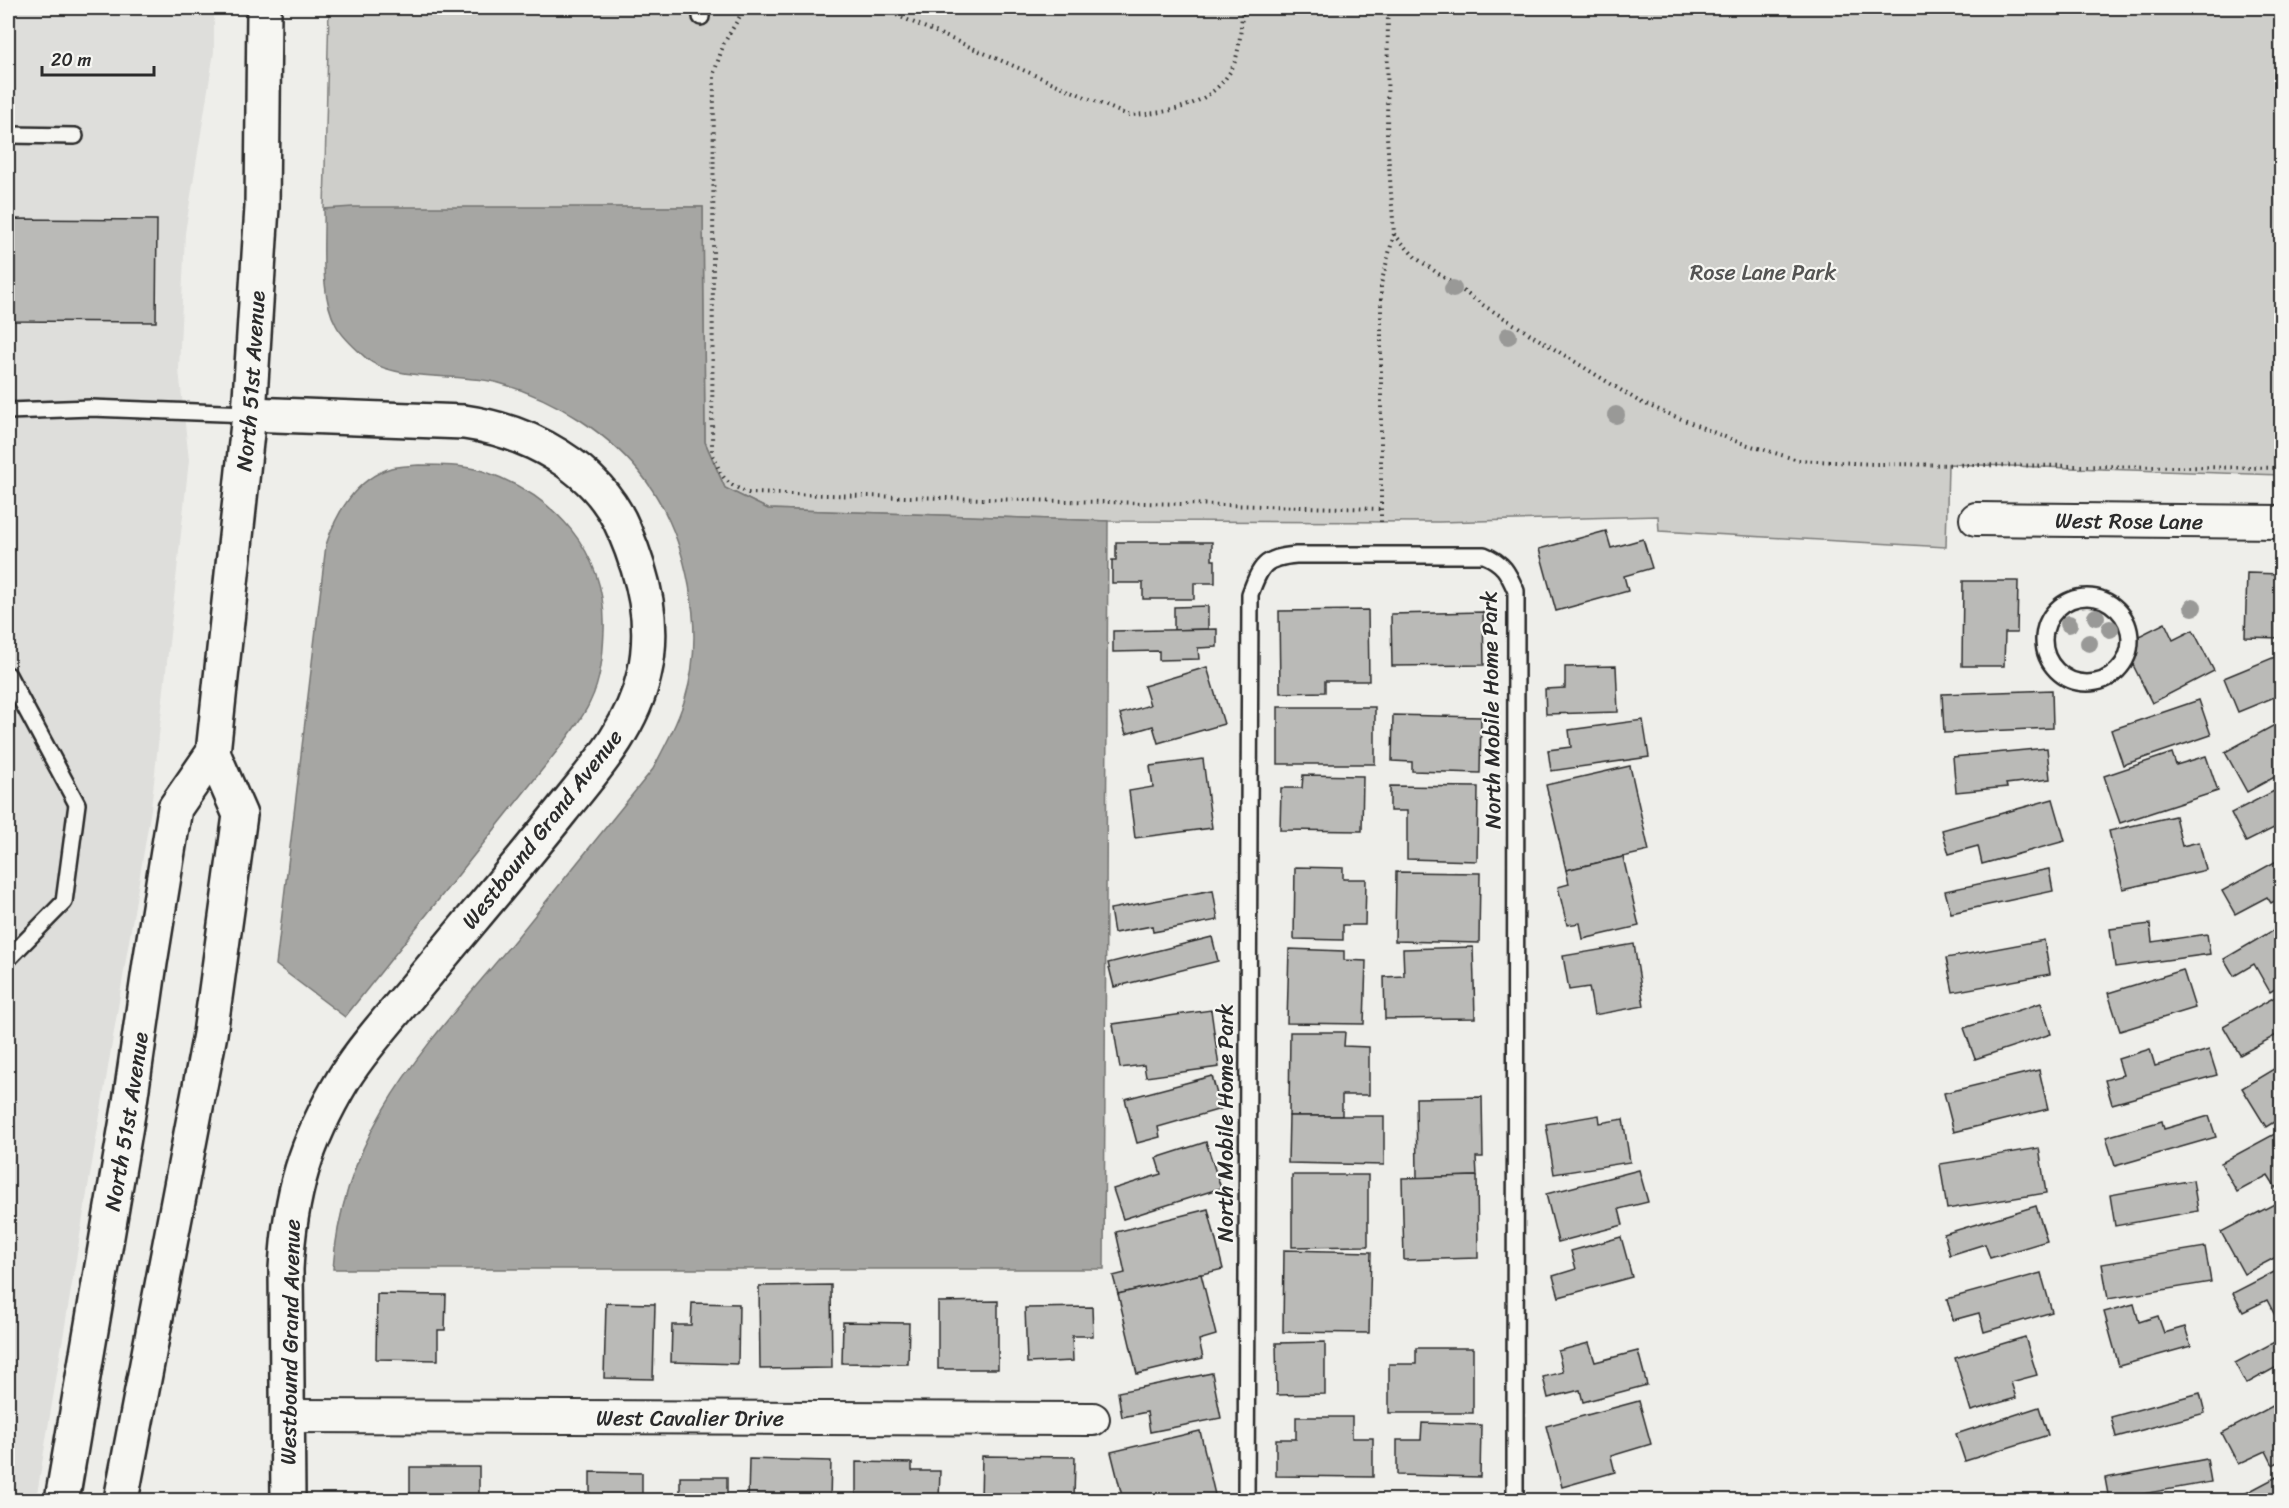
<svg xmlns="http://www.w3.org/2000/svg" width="2289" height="1508" viewBox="0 0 2289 1508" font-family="Sriracha,sans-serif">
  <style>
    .built { fill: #dededb }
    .green { fill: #cececa; stroke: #7c7c7a; stroke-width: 1.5 }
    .water { fill: #a6a6a3; stroke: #757573; stroke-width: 1.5 }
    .building { fill: #babab7; stroke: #2b2b2b; stroke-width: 1.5 }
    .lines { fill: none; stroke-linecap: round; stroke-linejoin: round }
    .lane-casing { stroke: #2b2b2b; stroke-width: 20 }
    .street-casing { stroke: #2b2b2b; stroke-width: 36 }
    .primary-casing { stroke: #2b2b2b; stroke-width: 38 }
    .path { stroke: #2b2b2b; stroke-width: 4; stroke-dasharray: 1.5 4.5; stroke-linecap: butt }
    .lane { stroke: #f6f6f2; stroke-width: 15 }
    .street { stroke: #f6f6f2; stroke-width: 32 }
    .primary { stroke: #f6f6f2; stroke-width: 33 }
    .tree { fill: #999997 }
    .labels { text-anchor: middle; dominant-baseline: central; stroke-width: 4.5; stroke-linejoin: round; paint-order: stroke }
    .park-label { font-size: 22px; fill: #545453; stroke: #f6f6f2 }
    .street-label { font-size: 22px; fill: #2b2b2b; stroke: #f6f6f2 }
  </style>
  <rect width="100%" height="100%" fill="#eeeeea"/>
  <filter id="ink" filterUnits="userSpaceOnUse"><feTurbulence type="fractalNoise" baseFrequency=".0167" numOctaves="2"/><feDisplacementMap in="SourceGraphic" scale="12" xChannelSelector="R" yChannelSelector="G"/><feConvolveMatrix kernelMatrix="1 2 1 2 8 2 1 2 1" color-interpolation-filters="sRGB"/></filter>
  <g filter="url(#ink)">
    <path class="built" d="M8,8h206v44l-29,181 -6,137 10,90 -38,349 -115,691h-28z"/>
    <path class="green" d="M329,8h1952v467l-333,-11 -2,83 -287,-16 -1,-15 -219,6 -331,-1 -340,-12 -43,-21 -20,-46 -2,-235 -379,2z"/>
    <g class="water">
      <path d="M353,207h350l2,235 20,46 43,21 340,12 -4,748h-771c10,-145 99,-228 186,-334 45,-55 89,-111 134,-166 12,-23 24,-45 32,-70 21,-68 3,-159 -38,-217 -35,-48 -92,-83 -148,-99 -36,-10 -106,-1 -133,-25 -10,-9 -24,-21 -30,-33 -17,-31 -11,-82 -12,-116z"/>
      <path d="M419,465c21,0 44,0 64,6 72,24 124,81 121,160 -1,24 -3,49 -14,71 -6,14 -17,27 -25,39l-220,276 -69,-52 50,-420c10,-32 30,-66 65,-77 9,-2 19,-2 28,-3z"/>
    </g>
    <g class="building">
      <path d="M8,8h145v2z"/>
      <path d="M8,219l149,1 -1,102 -148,-1z"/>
      <path d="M1606,531l5,17 32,-9 9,29 -28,8 4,15 -72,20 -17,-62z"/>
      <path d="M1116,542h96v18h3v23h-21v16h-51v-16h-31v-23h4z"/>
      <path d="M2247,573l35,1v64l-37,-1z"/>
      <path d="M1963,581h55l-1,52h-12l-1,33h-42z"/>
      <path d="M1208,606v23l-34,1v-23z"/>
      <path d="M1368,610l1,71h-44v11l-45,1 -1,-82z"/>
      <path d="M1483,612l1,53 -92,1 -1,-52z"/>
      <path d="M2165,623l8,17 20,-10 21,41 -62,32 -21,-42 4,-23z"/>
      <path d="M1217,629v18l-19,1 1,11 -40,1v-9l-46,1v-21z"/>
      <path d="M2282,654v40l-44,18 -14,-34z"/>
      <path d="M1616,666l2,46 -72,2 -1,-25 20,-1v-21z"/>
      <path d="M1207,667l17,57 -66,19 -5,-17 -27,8 -6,-20 30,-9 -6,-19z"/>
      <path d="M2052,690l1,38 -109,5 -2,-39z"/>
      <path d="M2199,700l12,35 -88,30 -12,-35z"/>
      <rect x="1278" y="707" width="97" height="57"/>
      <path d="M1393,715l88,2 -1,56 -68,-2v-9l-20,-1z"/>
      <path d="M1643,720l6,37 -98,14 -3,-21 23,-3 -2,-17z"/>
      <path d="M2282,721v52l-35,19 -22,-40z"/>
      <path d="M2047,748l3,31 -44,5 1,3 -51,5 -3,-35z"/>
      <path d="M2172,753l4,12 30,-9 12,35 -98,32 -16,-47z"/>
      <path d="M1203,759l9,69 -77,10 -6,-47 24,-4 -3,-21z"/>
      <path d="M1630,766l19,85 -83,19 -20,-85z"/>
      <path d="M1303,775l60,1 -1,55 -82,-1 1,-42h21z"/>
      <path d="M1390,786l88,1 -1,74 -70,-2v-48h-17z"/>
      <path d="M2282,787v37l-36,18 -15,-29z"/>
      <path d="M2053,799l12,42 -83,23 -4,-18 -29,8 -7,-24z"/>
      <path d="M2175,816l7,30 17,-4 7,28 -83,19 -14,-58z"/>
      <path d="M1623,857l16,69 -56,13 -3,-16 -13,2 -9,-38 11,-3 -3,-14z"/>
      <path d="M2282,858v39l-11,6 -4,-6 -32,17 -13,-23z"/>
      <path d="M1295,867l48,1v11h23l-1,46h-22v15l-49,-1z"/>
      <path d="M2049,869l4,22 -102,22 -6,-22z"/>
      <path d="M1396,872l84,1 -1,70 -84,-2z"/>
      <path d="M1213,890l5,30 -65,12 -1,-6 -38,7 -4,-24z"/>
      <path d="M2150,924l2,18 55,-8 3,20 -95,13 -5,-38z"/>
      <path d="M2282,925v60l-12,7 -16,-28 -20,12 -10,-17z"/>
      <path d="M1212,937l6,24 -104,26 -6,-24z"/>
      <path d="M2044,940l6,34 -97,18 -7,-34z"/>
      <path d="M1634,944l10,62 -50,9 -5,-28 -20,3 -6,-34z"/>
      <path d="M1473,947l2,71 -90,1 -1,-42 20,-1 -1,-27z"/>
      <path d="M1289,949l55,2v9l22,1 -2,63 -77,-1z"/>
      <path d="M2183,970l12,38 -75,23 -12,-38z"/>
      <path d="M2282,993v39l-42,23 -17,-29z"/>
      <path d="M2041,1003l10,31 -76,25 -11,-31z"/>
      <path d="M1211,1010l8,57 -73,10 -2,-12 -24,3 -7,-44z"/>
      <path d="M1290,1032h55l-1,14 25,1v48h-27v21h-53z"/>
      <path d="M2150,1049l5,17 54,-16 8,25 -105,29 -7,-24 18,-5 -5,-16z"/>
      <path d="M2282,1064v53l-16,10 -24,-39z"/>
      <path d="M2039,1070l9,39 -94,23 -10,-39z"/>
      <path d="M1212,1076l9,33 -63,18 2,10 -23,6 -12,-44z"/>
      <path d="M1482,1097l1,60h-7l1,19 -60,2 -1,-80z"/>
      <path d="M1599,1115l1,8 23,-4 7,43 -76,12 -8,-50z"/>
      <path d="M1289,1116h95v49l-96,-2z"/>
      <path d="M2209,1116l7,21 -101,29 -9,-29 56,-16 2,8z"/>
      <path d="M2282,1130v59l-4,2 -10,-16 -31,17 -16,-29z"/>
      <path d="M1206,1142l15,46 -98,31 -10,-30 48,-15 -5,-16z"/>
      <path d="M2039,1148l7,45 -99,16 -7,-45z"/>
      <path d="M1639,1170l9,32 -29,7 4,16 -65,17 -12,-48z"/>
      <path d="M1292,1175h76v71l-76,1z"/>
      <path d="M1477,1176l1,82 -74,2 -2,-82z"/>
      <path d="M2193,1180l5,31 -83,15 -5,-31z"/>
      <path d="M2282,1200v54l-38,20 -23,-42z"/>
      <path d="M2036,1206l11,35 -57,17 -5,-14 -35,11 -6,-21z"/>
      <path d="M1208,1209l15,60 -105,25 -5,-18 12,-3 -9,-41z"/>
      <path d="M1621,1237l11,40 -73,20 -6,-21 23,-7 -5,-18z"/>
      <path d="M2205,1247l6,35 -103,17 -6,-35z"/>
      <path d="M1284,1250l87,2 -2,81 -86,-1z"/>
      <path d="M2282,1268v56l-2,1 -13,-25 -24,12 -10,-19z"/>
      <path d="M2041,1273l11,39 -68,20 -5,-19 -26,7 -6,-21z"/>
      <path d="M1201,1274l15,61 -17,5 4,18 -66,16 -19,-80z"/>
      <path d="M831,1285l1,83 -72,1 -1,-83z"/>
      <path d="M377,1294l69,1 -1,35h-7v30l-62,-1z"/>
      <path d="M998,1301v68h-60v-67z"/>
      <path d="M606,1303l49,1 -2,75 -49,-1z"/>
      <path d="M692,1303l47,1 -1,60 -67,-2 1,-37h19z"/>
      <path d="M2134,1304l5,18 19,-6 6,17 21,-6 6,19 -72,20 -15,-54z"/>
      <path d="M1092,1307l1,29h-21l1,25 -46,2 -2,-55z"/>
      <path d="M843,1322l66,1 -1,41 -66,-1z"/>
      <path d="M2025,1337l12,38 -26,7 5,16 -45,13 -16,-53z"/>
      <path d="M2282,1338v26l-36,20 -11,-21z"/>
      <path d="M1325,1342v52l-48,1 -1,-52z"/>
      <path d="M1589,1343l6,19 43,-11 9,34 -64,17 -3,-12 -32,8 -5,-21 20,-5 -5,-21z"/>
      <path d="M1416,1348h57v65h-84v-49h27z"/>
      <path d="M1212,1373l9,45 -71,14 -3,-20 -25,5 -4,-25z"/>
      <path d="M2200,1393l5,20 -89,24 -5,-20z"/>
      <path d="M1639,1401l12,43 -40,12 4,16 -53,15 -16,-61z"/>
      <path d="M2282,1401v59l-9,5 -7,-14 -28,13 -16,-31z"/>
      <path d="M2039,1407l9,28 -83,26 -9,-27z"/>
      <path d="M1296,1417h56v21h21v39l-97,-1v-37h20z"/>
      <path d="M1422,1423l59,2 -1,52 -83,-2v-35h24z"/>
      <path d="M1200,1431l16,68 -93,1 -12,-48z"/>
      <path d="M982,1456l93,1 -1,43h-93z"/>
      <path d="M749,1459l82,2 -1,39h-82z"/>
      <path d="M2207,1459l4,23 -102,18 -4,-22z"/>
      <path d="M856,1462l56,1v8h28l-1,29h-83z"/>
      <rect x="410" y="1467" width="69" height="33"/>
      <path d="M590,1472l52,1v27h-52z"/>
      <path d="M2282,1474v26h-49z"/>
      <rect x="680" y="1477" width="47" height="23"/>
    </g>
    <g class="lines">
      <g class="lane-casing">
        <g id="lane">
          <path d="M701,8v9"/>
          <path d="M8,135l67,1"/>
          <path d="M8,411l83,-3 158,6"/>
          <circle cx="2087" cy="640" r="43"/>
          <path d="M8,675l69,129 -13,98 -56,57"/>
          <path d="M1246,1500l4,-906c11,-29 14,-36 46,-39h188c20,8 24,18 32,36l-1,909"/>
        </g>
      </g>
      <g class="street-casing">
        <g id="street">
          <path id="s1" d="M1976,519l306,3"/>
          <path id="s2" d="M288,1416l805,3"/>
        </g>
      </g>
      <g class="primary-casing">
        <g id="primary">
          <path d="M249,414l215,8c64,9 134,45 160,108 20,47 32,94 20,145 -12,53 -49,94 -82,135 -46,58 -95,115 -142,172 -24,29 -56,64 -76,96 -39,65 -54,116 -58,191l2,231"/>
          <path id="s3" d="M62,1500l68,-398 20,-139 25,-155 38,-55 36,-339 13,-207 2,-199"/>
          <path d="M121,1500l89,-466 30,-219 -27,-62"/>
        </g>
      </g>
      <g class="path">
        <path d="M747,8l-4,3 -19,32 -10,30 -2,379c10,26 11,30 36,41l634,16"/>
        <path d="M880,8l247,107c39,-1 81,-8 103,-43 11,-18 10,-44 13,-64"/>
        <path d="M993,8l19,1 5,-1"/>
        <path d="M1394,234l22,24 67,47 157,97 95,39 63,19 75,4 409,4"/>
        <path d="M1381,522v-238l13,-50 -7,-97 1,-129"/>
      </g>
      <use href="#lane" class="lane"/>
      <use href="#street" class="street"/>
      <use href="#primary" class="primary"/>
    </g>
    <g class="tree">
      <circle cx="1453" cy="289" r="9"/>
      <circle cx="1508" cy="336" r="9"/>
      <circle cx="1616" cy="415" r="9"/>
      <circle cx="2193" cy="607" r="9"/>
      <circle cx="2096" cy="617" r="9"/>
      <circle cx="2069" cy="624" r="9"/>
      <circle cx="2110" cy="629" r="9"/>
      <circle cx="2089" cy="643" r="9"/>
    </g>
  </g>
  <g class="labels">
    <g class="park-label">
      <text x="1763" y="272">Rose Lane Park</text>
    </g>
    <g class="street-label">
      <text stroke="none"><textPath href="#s3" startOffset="1142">North 51st Avenue</textPath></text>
      <text stroke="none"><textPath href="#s1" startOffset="153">West Rose Lane</textPath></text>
      <text transform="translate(1491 710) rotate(-91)">North Mobile Home Park</text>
      <text transform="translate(542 829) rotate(-52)">Westbound Grand Avenue</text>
      <text stroke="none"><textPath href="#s3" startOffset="384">North 51st Avenue</textPath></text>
      <text transform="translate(1225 1123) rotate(-90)">North Mobile Home Park</text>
      <text transform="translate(290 1342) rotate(-89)">Westbound Grand Avenue</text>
      <text stroke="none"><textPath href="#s2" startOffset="402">West Cavalier Drive</textPath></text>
    </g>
  </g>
  <rect width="2289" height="1508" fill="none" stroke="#f6f6f2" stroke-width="30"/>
  <rect x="15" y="15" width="2259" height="1478" fill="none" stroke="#2b2b2b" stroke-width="2" filter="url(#ink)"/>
  <path d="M42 66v9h112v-9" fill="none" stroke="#2b2b2b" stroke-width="3"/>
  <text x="51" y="66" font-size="18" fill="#2b2b2b" stroke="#f6f6f2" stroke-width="4.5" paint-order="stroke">20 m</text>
</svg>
